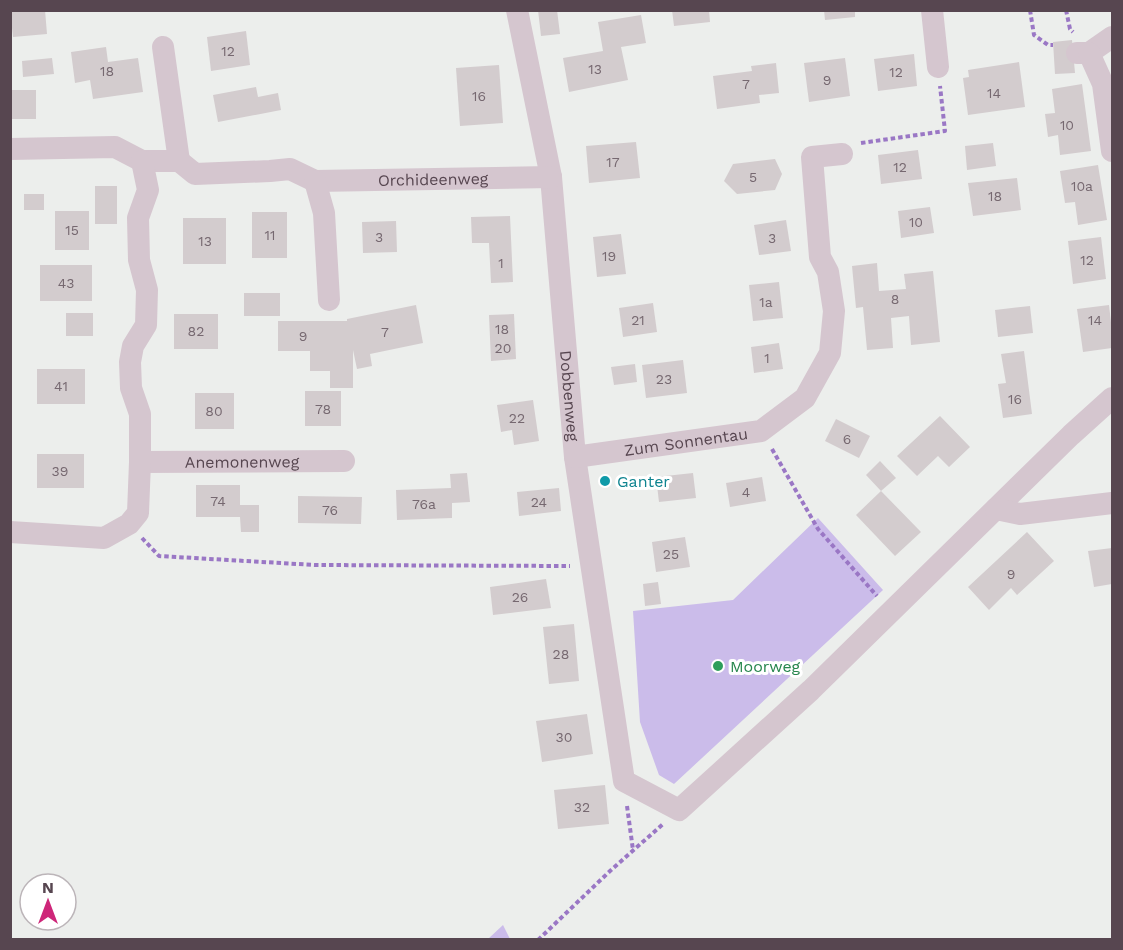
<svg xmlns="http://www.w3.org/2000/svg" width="1123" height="950" viewBox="0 0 1123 950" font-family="'Work Sans',sans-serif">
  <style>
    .green { fill: #cbbcea }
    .building { fill: #d3ccce }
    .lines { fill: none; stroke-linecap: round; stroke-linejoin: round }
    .path { stroke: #9a77c5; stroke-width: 4; stroke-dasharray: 4.5 3; stroke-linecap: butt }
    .minor { stroke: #d5c6cf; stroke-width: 22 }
    .culture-dot { fill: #0f9aa8; stroke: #fff; stroke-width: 2 }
    .leisure-dot { fill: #2e9e5b; stroke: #fff; stroke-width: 2 }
    .labels { text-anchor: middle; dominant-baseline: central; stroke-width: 6; stroke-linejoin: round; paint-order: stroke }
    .number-label { font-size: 14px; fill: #766870 }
    .street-label { font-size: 16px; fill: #574650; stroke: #fff }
    .culture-label { font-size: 16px; fill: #0d838f; stroke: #fff; text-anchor: start }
    .leisure-label { font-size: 16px; fill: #27864d; stroke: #fff; text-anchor: start }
  </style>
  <rect width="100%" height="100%" fill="#eceeec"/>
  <g class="green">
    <path d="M818,518l65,72 -209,194 -15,-9 -19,-53 -7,-111 100,-11z"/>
    <path d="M503,925l7,14h-22z"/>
  </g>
  <g class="building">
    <path d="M10,10h35l2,24 -34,3z"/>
    <path d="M538,10h19l3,24 -19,2z"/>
    <path d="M672,10h37l1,12 -36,4z"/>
    <path d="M824,10h31v7l-30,3z"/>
    <path d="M641,15l5,28 -25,4 7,33 -59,12 -6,-34 40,-7 -5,-29z"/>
    <path d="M246,31l4,34 -39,6 -4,-34z"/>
    <path d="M1072,40l3,33 -20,1 -2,-32z"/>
    <path d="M106,47l2,15 30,-4 5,34 -50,7 -3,-19 -15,3 -4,-31z"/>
    <path d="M914,54l3,32 -39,5 -4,-32z"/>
    <path d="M52,58l2,16 -31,3 -1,-16z"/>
    <path d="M845,58l5,38 -41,6 -5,-39z"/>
    <path d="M1019,62l6,45 -57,8 -5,-37 6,-1 -1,-7z"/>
    <path d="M776,63l3,30 -20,2 1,8 -43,6 -4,-33 39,-5 -1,-5z"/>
    <path d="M499,65l4,58 -43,3 -4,-58z"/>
    <path d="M1082,84l9,67 -31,4 -2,-20 -10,2 -3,-23 10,-1 -3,-24z"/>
    <path d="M256,87l2,10 20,-4 3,17 -63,12 -5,-27z"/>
    <rect x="10" y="90" width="26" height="29"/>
    <path d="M636,142l4,36 -51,5 -3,-37z"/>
    <path d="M993,143l3,23 -29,4 -2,-24z"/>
    <path d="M918,150l4,29 -41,5 -3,-29z"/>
    <path d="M775,159l7,15 -7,16 -38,4 -13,-13 9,-17z"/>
    <path d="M1098,165l9,55 -29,5 -3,-23 -10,1 -5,-32z"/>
    <path d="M1017,178l4,32 -48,6 -5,-33z"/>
    <rect x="95" y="186" width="22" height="38"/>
    <rect x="24" y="194" width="20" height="16"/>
    <path d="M930,207l4,26 -33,5 -3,-27z"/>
    <rect x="55" y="211" width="34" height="39"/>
    <rect x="252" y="212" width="35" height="46"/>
    <path d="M510,216l3,66 -22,1 -2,-40h-17l-1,-26z"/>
    <rect x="183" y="218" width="43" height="46"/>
    <path d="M786,220l5,31 -32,4 -5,-30z"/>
    <path d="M396,221l1,31 -34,1 -1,-31z"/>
    <path d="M621,234l5,40 -29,3 -4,-40z"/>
    <path d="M1101,237l5,42 -33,5 -5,-43z"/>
    <path d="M877,263l2,28 27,-2 -2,-15 29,-3 7,71 -29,3 -2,-29 -18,2 2,30 -26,2 -4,-43 -7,1 -4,-42z"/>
    <rect x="40" y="265" width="52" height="36"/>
    <path d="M779,282l4,36 -30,3 -4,-36z"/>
    <rect x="244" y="293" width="36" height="23"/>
    <path d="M653,303l4,29 -34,5 -4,-29z"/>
    <path d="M416,305l7,38 -53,11 2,12 -15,3 -4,-19v38h-23v-17h-20v-20h-32v-30h69v-2z"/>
    <path d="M1109,305l3,26v17l-29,4 -6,-43z"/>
    <path d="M1030,306l3,27 -35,4 -3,-27z"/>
    <rect x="66" y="313" width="27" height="23"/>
    <rect x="174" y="314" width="44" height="35"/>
    <path d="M514,314l2,45 -25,2 -2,-46z"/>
    <path d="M779,343l4,26 -29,4 -3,-26z"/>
    <path d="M1024,351l8,63 -29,4 -5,-34 8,-1 -5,-29z"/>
    <path d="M683,360l4,33 -41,5 -4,-33z"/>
    <path d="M635,364l2,18 -23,3 -3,-18z"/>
    <rect x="37" y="369" width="48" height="35"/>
    <rect x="305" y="391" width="36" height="35"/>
    <rect x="195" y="393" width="39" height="36"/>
    <path d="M533,400l6,41 -25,4 -2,-15 -11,2 -4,-27z"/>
    <path d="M940,416l30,31 -21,20 -11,-11 -21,20 -20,-20z"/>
    <path d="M836,419l34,17 -11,22 -34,-17z"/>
    <rect x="37" y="454" width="47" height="34"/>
    <path d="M880,461l16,17 -15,13 -15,-16z"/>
    <path d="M467,473l3,29 -18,1v15l-55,2 -1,-30 55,-2 -1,-14z"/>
    <path d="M693,473l3,25 -37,4 -3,-25z"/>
    <path d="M762,477l4,24 -36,6 -4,-24z"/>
    <path d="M196,485h44v20h19v27h-18l-1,-15h-44z"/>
    <path d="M559,488l2,23 -42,5 -2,-24z"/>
    <path d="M881,491l40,41 -26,24 -39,-41z"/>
    <path d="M298,496l64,1 -1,27 -63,-1z"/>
    <path d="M1027,532l27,29 -37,34 -6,-7 -22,22 -21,-23z"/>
    <path d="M685,537l5,30 -34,5 -4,-30z"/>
    <path d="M1112,548v36l-18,3 -6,-36z"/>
    <path d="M546,579l5,29 -58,7 -3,-28z"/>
    <path d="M658,582l3,22 -16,2 -2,-22z"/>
    <path d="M574,624l5,57 -30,3 -6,-57z"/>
    <path d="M587,714l6,40 -51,8 -6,-41z"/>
    <path d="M605,785l4,39 -51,5 -4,-39z"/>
  </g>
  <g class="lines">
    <g class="path">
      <path d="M1030,10l4,25 14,10h5"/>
      <path d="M1066,10l4,19 3,3"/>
      <path d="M861,143l84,-12 -5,-45"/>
      <path d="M772,449l46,80 59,67"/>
      <path d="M142,538l17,18 156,9 255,1"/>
      <path d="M627,806l6,44"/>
      <path d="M538,940l72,-69 53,-47"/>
    </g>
    <g class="minor">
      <path id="s1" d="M517,10l34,167 24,280 49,324 55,29 132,-120 260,-255 41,-37"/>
      <path d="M932,10l6,57"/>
      <path d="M163,47l16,114"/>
      <path d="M1077,53h12l23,-16"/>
      <path d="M1089,53l14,31 9,67"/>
      <path id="s2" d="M10,149l105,-2 27,14h37l16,13 75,-3 20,-2 25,12 236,-4"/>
      <path d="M315,181l9,32 5,87"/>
      <path id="s3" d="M575,457l186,-26 44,-33 25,-45 4,-42 -6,-39 -8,-15 -8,-100 30,-3"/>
      <path id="s4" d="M140,462l204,-1"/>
      <path d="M996,509l24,5 92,-11"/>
      <path d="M10,532l94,6 25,-14 9,-11 2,-51v-48l-9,-26 -1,-26 3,-16 13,-21 1,-35 -8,-30 -1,-42 10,-28 -6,-29"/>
    </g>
  </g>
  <circle class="culture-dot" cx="605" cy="481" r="6"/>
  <circle class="leisure-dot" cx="718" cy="666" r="6"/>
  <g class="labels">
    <g class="number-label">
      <text x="228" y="51">12</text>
      <text x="595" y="69">13</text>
      <text x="107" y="71">18</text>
      <text x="896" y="72">12</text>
      <text x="827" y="80">9</text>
      <text x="746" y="84">7</text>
      <text x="994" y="93">14</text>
      <text x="479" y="96">16</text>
      <text x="1067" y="125">10</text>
      <text x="613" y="162">17</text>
      <text x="900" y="167">12</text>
      <text x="753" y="177">5</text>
      <text x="1082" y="186">10a</text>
      <text x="995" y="196">18</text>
      <text x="916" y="222">10</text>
      <text x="72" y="230">15</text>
      <text x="270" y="235">11</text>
      <text x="379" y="237">3</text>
      <text x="772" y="238">3</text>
      <text x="205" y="241">13</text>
      <text x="609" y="256">19</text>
      <text x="1087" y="260">12</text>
      <text x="501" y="263">1</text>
      <text x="66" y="283">43</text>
      <text x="895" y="299">8</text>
      <text x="766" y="302">1a</text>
      <text x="638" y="320">21</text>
      <text x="1095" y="320">14</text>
      <text x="502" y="329">18</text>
      <text x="196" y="331">82</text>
      <text x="385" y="332">7</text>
      <text x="303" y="336">9</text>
      <text x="503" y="348">20</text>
      <text x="767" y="358">1</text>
      <text x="664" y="379">23</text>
      <text x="61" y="386">41</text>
      <text x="1015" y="399">16</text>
      <text x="323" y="409">78</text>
      <text x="214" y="411">80</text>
      <text x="517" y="418">22</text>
      <text x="847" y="439">6</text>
      <text x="60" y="471">39</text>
      <text x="746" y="492">4</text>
      <text x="218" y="501">74</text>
      <text x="539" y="502">24</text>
      <text x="424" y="504">76a</text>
      <text x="330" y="510">76</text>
      <text x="671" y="554">25</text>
      <text x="1011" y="574">9</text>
      <text x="520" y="597">26</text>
      <text x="561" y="654">28</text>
      <text x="564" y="737">30</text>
      <text x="582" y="807">32</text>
    </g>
    <g class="street-label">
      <text stroke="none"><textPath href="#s2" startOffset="434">Orchideenweg</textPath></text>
      <text stroke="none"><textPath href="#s1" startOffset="390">Dobbenweg</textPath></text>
      <text stroke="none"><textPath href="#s3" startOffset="112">Zum Sonnentau</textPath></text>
      <text stroke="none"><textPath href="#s4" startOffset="102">Anemonenweg</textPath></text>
    </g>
    <g class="culture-label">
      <text x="617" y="481">Ganter</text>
    </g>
    <g class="leisure-label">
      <text x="730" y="666">Moorweg</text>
    </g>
  </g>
  <rect width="1123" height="950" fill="none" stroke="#574650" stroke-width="24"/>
  <g transform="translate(48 902)"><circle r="28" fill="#ffffff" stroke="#bcb5b9" stroke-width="1.5"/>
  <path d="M0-4.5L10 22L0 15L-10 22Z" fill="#ce2679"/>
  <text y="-9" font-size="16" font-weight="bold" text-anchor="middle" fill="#574650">N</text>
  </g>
</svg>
